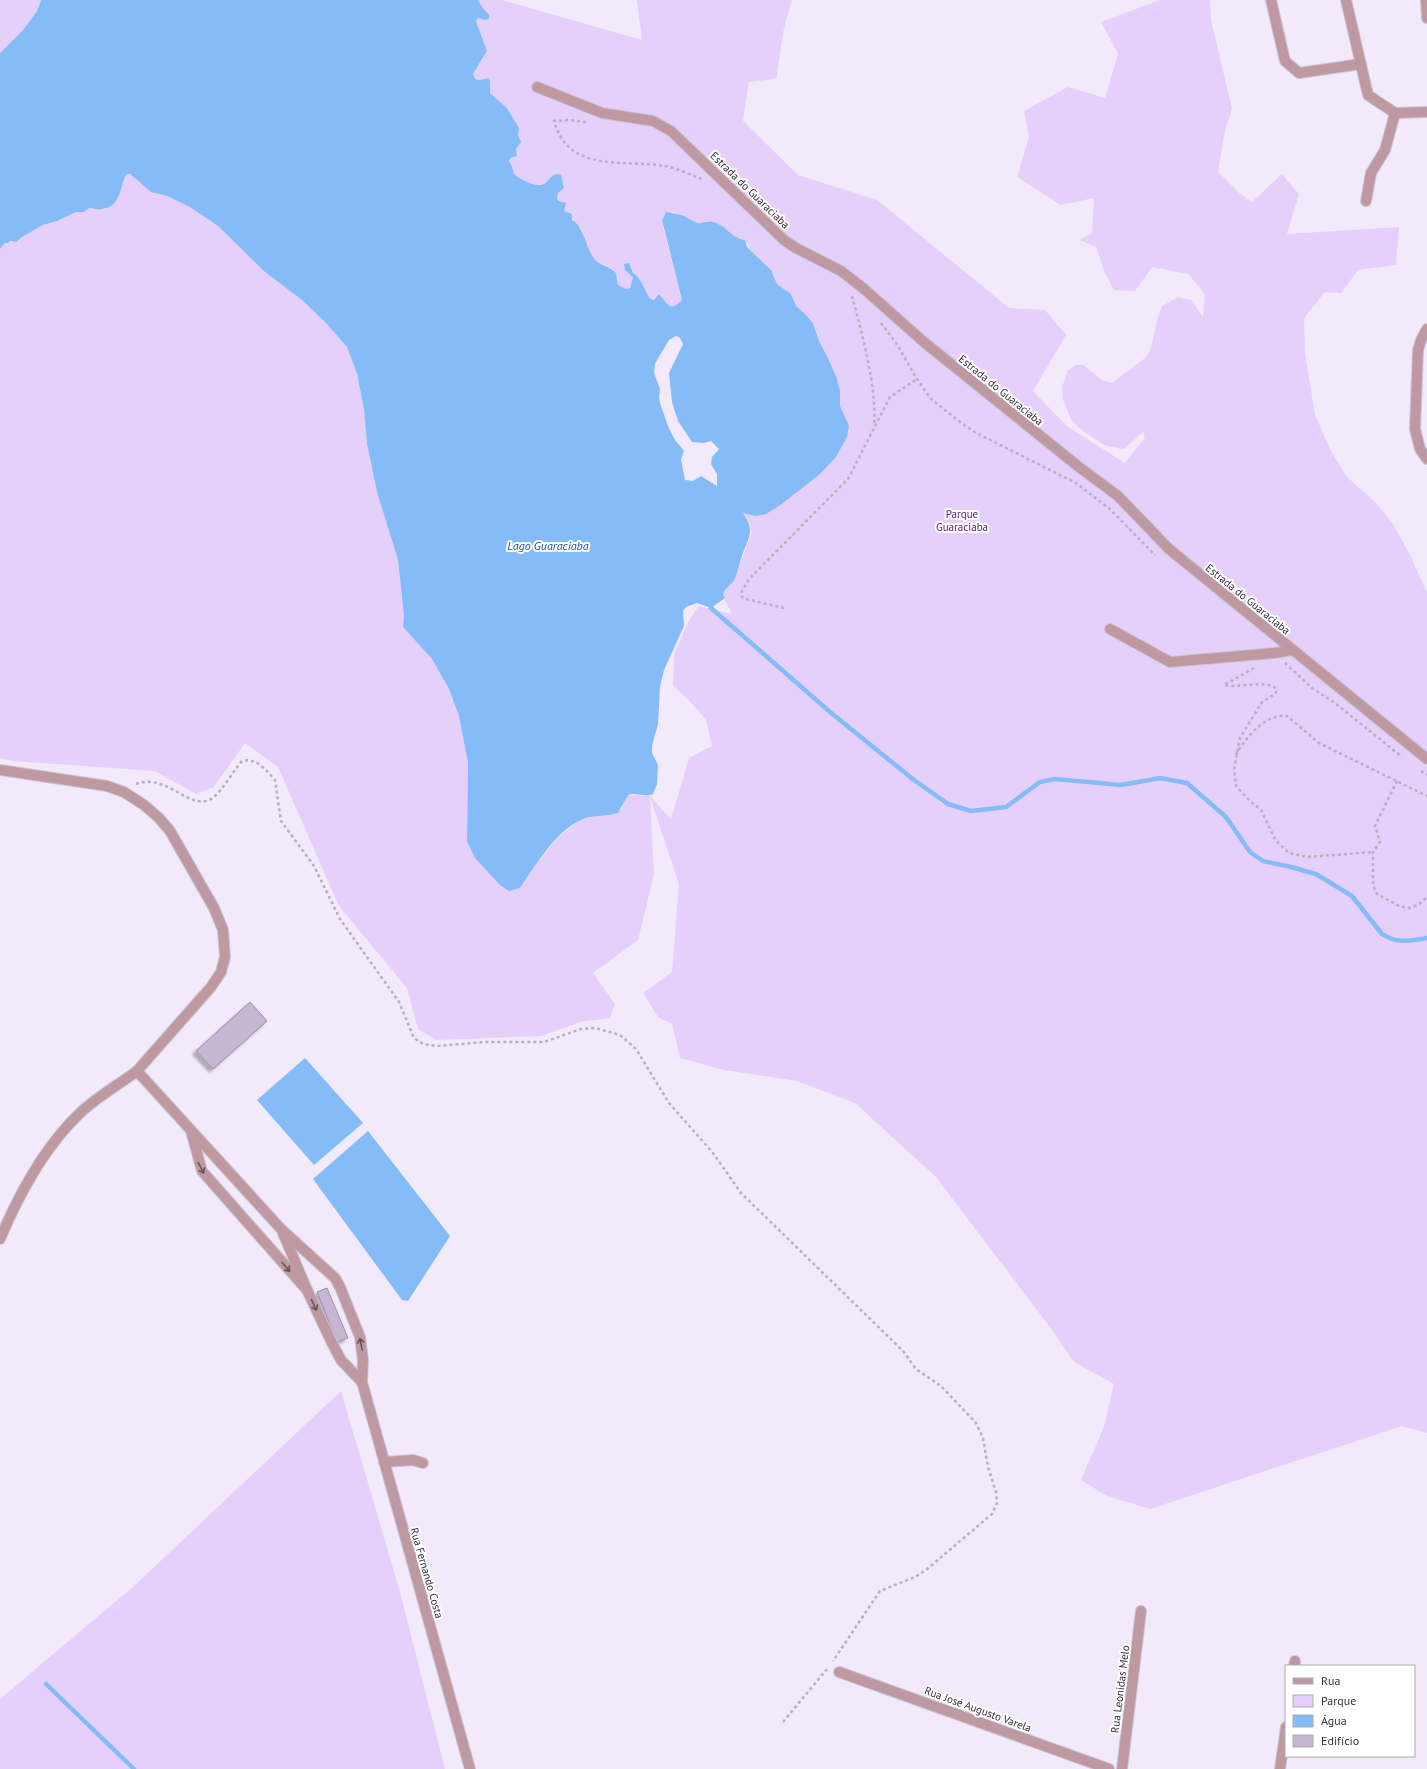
<svg xmlns="http://www.w3.org/2000/svg" width="1427" height="1769" viewBox="0 0 1427 1769" font-family="'PT Sans',sans-serif">
  <style>
    .green { fill: #e5d0fc }
    .water { fill: #85bcf7; fill-rule: evenodd }
    .lines { fill: none; stroke-linecap: round; stroke-linejoin: round }
    .stream { stroke: #85bcf7; stroke-width: 4.5 }
    .building { fill: #c5b7d4; stroke: #9b8ea9; filter: url(#shadow) }
    .minor-casing { stroke: #ccc4d4; stroke-width: 12 }
    .path { stroke: #b7afbf; stroke-width: 2.5; stroke-dasharray: 3 3; stroke-linecap: butt }
    .minor { stroke: #bf99a1; stroke-width: 10 }
    .oneway { stroke: #65545e }
    .labels { text-anchor: middle; dominant-baseline: central; stroke-width: 4; stroke-linejoin: round; paint-order: stroke }
    .street-label { font-size: 11px; fill: #352f3a; stroke: #fff }
    .park-label { font-size: 11px; fill: #512373; stroke: #fff }
    .water-label { font-size: 12px; font-style: italic; fill: #1c548a; stroke: #fff }
  </style>
  <defs>
    <filter id="shadow"><feDropShadow dx="-3.5" dy="3.5" stdDeviation="1" flood-color="#0004"/></filter>
  </defs>
  <rect width="100%" height="100%" fill="#f2e9fb"/>
  <g class="green">
    <path d="M0,0h41l-4,11 -14,19 -23,23z"/>
    <path d="M478,0h24l140,40 -5,-40h155l-8,28 -8,51 -27,3 -6,39 55,54 79,25 132,108 36,2 21,25 -33,56 35,36 57,36 20,-25 -2,-6 -19,17 -18,-3 -23,-15 -11,-10 -9,-21 -1,-13 6,-17 8,-5h7l19,15 10,3 33,-25 5,-7 8,-34 4,-11 16,-9 13,3 12,17 2,-23 -17,-20 -36,-7 -17,24 -21,-1 -9,-17 -9,-26 -16,-7 12,-7 2,-35 -33,7 -44,-28 12,-40 -5,-26 44,-24 37,11 13,-44 -17,-32 59,-22h50l1,20 21,89 -7,21 -7,42 21,21 13,9 30,-28 17,20 -12,40 112,-7 -3,38 -38,5 -17,23 -16,-1 -21,26 1,35 10,62 16,36 16,26 29,26 17,21 18,33 16,36v840l-25,-7 -252,83 -43,-13 -26,-16 23,-53 10,-43 -40,-22 -28,-40 -110,-145 -81,-74 -58,-22 -73,-11 -44,-12 -8,-34 -14,-7 -15,-24 29,-21 7,-88 -29,-87 4,77 -16,66 -45,33 22,31 -5,14 -30,4 -39,14 -105,4 -18,-11 -11,-41 -68,-82 -61,-139 -33,-24 -31,44 -18,7 -41,-23 -141,-10 -14,-3v-509c5,-7 8,-8 16,-7l6,-5 21,-12 17,-6 16,-7h8l5,-4c6,0 10,2 16,1 15,-3 16,-24 22,-35l6,2 7,7 14,10 13,3 23,11 28,19 47,46 37,28 24,23 21,24 10,27 7,35 3,35 10,48 21,68 6,56 -1,11 29,32 17,30 10,27 9,47 -1,79 8,16 12,12 33,18c15,-20 27,-41 47,-58 4,-3 8,-7 12,-9 14,-7 29,-4 42,-11l4,-13 3,-2 22,1 21,23 18,-61 23,-12 -6,-26 -19,-22 -14,-12 1,-31 15,-35 10,-14 33,8 -9,-18 1,-3 13,-20 14,-39c1,-8 -3,-15 -8,-22l13,4 10,-3 13,-7 57,-49 11,-20 -7,-31 -1,-21 -11,-27 -9,-17 -4,-13 -4,-8 -15,-14 -5,-12 -14,-10 -6,-14 -21,-21 -3,-6 -8,-3 -21,-16 -11,-3 -6,3 -4,-1 -24,-11 -10,4 -1,4 2,11 18,69c-13,13 -15,3 -22,-6l-6,7 -6,-3c-3,-13 -14,-19 -17,-32l2,12 -4,10 -3,2 -8,-5c-1,-4 0,-8 -2,-12 -5,-9 -16,-7 -23,-15 -6,-9 -8,-20 -12,-29 -4,-6 -9,-8 -9,-15l-8,-2 -2,-11h-3l-2,-2 1,-6 6,-7 -3,-11c-7,2 -11,5 -17,8 -9,6 -24,-4 -30,-9l-2,-8 -3,-5 9,-7 -2,-5 3,-5 -1,-9 1,-7 -12,-20 -17,-15v-12l-2,-3 -8,2 -5,-1 -2,-5 10,-15 3,-12 -10,-26 2,-3h4l4,-7 -4,-3z"/>
    <path d="M341,1391l59,201 45,177h-445v-70l134,-113z"/>
  </g>
  <g class="water">
    <path d="M41,0h437l4,7 7,8v4l-4,1 -7,-2 -2,3 11,30 -14,23 2,5 5,1 8,-2 2,3v12l17,15 12,20 -1,7 3,7 -5,7 1,7 -6,2 -2,3 3,5 2,8c6,5 21,14 30,10 6,-4 7,-10 15,-10l2,1 3,13 -6,5 -1,6 2,2 7,2 -2,8 8,3v6c11,5 14,27 21,37 6,9 16,8 23,16l2,12 8,4 4,-1 3,-11 -8,-7 -1,-6 5,-1 4,10c11,6 13,27 21,27l5,-6c8,7 9,20 23,6l-20,-80 4,-8 16,3 15,8c6,1 10,-3 16,-1 13,3 19,17 32,18l2,7 24,23 6,14 14,10 5,12 9,8 8,9 6,18 9,17 9,21 3,12v15l9,20 -2,11 -11,20 -16,17 -41,32 -13,8 -10,2 -13,-3c13,19 5,24 -1,43 -3,9 -4,16 -8,24 -4,6 -9,8 -11,15l2,3 -14,10 -14,-5 -11,4 -3,4 1,15 -20,44 -4,17 -2,37 -6,22v7l6,12 -1,19 -4,10c-9,4 -17,-2 -25,1l-10,18c-13,4 -27,1 -39,8 -24,11 -45,47 -59,67l-11,3 -9,-6 -25,-27 -8,-16 1,-79 -9,-47 -10,-27 -17,-30 -29,-32 1,-11 -6,-56 -21,-68 -10,-48 -3,-35 -7,-35 -10,-27 -21,-24 -24,-23 -37,-28 -47,-46 -28,-19 -23,-11 -16,-4 -21,-18h-3l-2,3c-5,13 -6,31 -23,32 -5,1 -8,-1 -13,-1l-5,4h-8l-19,9 -14,4 -21,12 -6,5 -6,-1 -2,2h-3l-5,6v-196l23,-23 14,-19zM676,336l4,2 3,6 -14,29 3,29 6,19 14,21 12,1 7,-2 8,8 -7,8 -1,7 6,10v12l-16,-10 -8,5 -8,-1 -4,-21 3,-8 -9,-11 -7,-14 -8,-23 -1,-6 1,-8 -6,-16 1,-9 2,-4 12,-20z"/>
    <path d="M305,1058l58,65 -49,42 -57,-65z"/>
    <path d="M368,1131l82,105 -42,65 -6,-1 -89,-121z"/>
  </g>
  <g class="lines">
    <g class="stream">
      <path d="M711,608l119,104 84,68 34,24 23,7 35,-4 34,-25 15,-3 66,6 39,-7 27,5 39,34 24,35 13,9 28,6 25,7 36,22 30,38c15,10 28,7 45,4"/>
      <path d="M46,1684l88,85"/>
    </g>
  </g>
  <g class="building">
    <path d="M250,1002l17,19 -54,48 -17,-18z"/>
    <path d="M327,1288l21,50 -11,4 -20,-50z"/>
  </g>
  <g class="lines">
    <g class="minor-casing">
      <g id="minor">
        <path d="M1271,0l14,61 14,12 62,-9"/>
        <path d="M1346,0l22,95 27,18 32,-1"/>
        <path d="M1426,0l1,18"/>
        <path d="M537,87l65,26 51,8 18,10 113,109 12,8 45,23 22,17 62,55 154,124 39,29 51,53 258,210"/>
        <path d="M1366,201l5,-28 14,-23 10,-37"/>
        <path d="M1427,329l-6,11 -3,10 -3,79 5,20 7,10"/>
        <path d="M1110,629l60,33 105,-9 17,-3"/>
        <path d="M0,770l107,16 17,6 20,13 15,13 11,13 44,77 9,22 2,27 -4,15 -10,15 -74,84 145,159 53,48 5,9 20,50 3,23 -1,22 108,387"/>
        <path d="M191,1131l11,40 105,119"/>
        <path d="M283,1233l24,57 25,53 9,17 21,22"/>
        <path d="M0,1239c19,-45 44,-92 80,-126 17,-16 38,-28 57,-42"/>
        <path d="M384,1462l29,-2 10,3"/>
        <path d="M1294,1666l1,-5"/>
        <path d="M839,1672l270,97"/>
        <path d="M1122,1769l19,-158"/>
        <path d="M1280,1769l6,-42"/>
      </g>
    </g>
    <g class="path">
      <path d="M586,122l-17,-2 -15,1c15,53 69,38 111,45 12,2 25,9 37,13"/>
      <path d="M852,296c10,39 25,90 22,130"/>
      <path d="M881,323l15,20 21,36 14,20 29,23 16,11 100,50 35,27 44,45"/>
      <path d="M784,608l-38,-9 -4,-2 -1,-4 8,-14 99,-100 42,-82 27,-18"/>
      <path d="M1285,663l27,25 23,15 67,54"/>
      <path d="M1254,668l-30,17c13,4 44,-7 53,5l-2,4 -13,8 -22,36 -6,31 2,17 12,13 13,11 15,31 13,12 18,4 66,-5"/>
      <path d="M1236,755c9,-17 30,-42 51,-39l32,27 108,53"/>
      <path d="M1421,771l6,4"/>
      <path d="M1397,781l-22,45 5,16 -7,10v33l4,9 22,12 10,2 9,-3 9,-8"/>
      <path d="M136,784c32,-12 56,31 78,13 8,-7 20,-26 27,-35l6,-2 9,2 8,6 11,12 6,41 33,45 26,53 59,83 15,36 9,6 13,2 50,-4h58l37,-13 14,-1 25,7 16,14 33,54 44,50 28,40 162,158 13,18 25,17 35,37 7,15 5,29 8,25 1,11 -5,11 -66,56 -11,7 -35,14 -47,70"/>
      <path d="M783,1722l44,-53"/>
    </g>
    <use href="#minor" class="minor"/>
  </g>
  <defs><path id="oneway-shaft" d="M-6 0H5M1.5-3L5.5 0L1.5 3" fill="none" stroke-width="1.6" stroke-linecap="round" stroke-linejoin="round"/></defs>
  <g class="oneway">
    <use href="#oneway-shaft" transform="translate(201 1168) rotate(62)"/>
    <use href="#oneway-shaft" transform="translate(286 1267) rotate(49)"/>
    <use href="#oneway-shaft" transform="translate(314 1305) rotate(65)"/>
    <use href="#oneway-shaft" transform="translate(361 1344) rotate(-101)"/>
  </g>
  <g class="labels">
    <g class="street-label">
      <text transform="translate(750 190) rotate(44)">Estrada do Guaraciaba</text>
      <text transform="translate(1001 390) rotate(39)">Estrada do Guaraciaba</text>
      <text transform="translate(1248 599) rotate(39)">Estrada do Guaraciaba</text>
      <text transform="translate(427 1573) rotate(74)">Rua Fernando Costa</text>
      <text transform="translate(1120 1689) rotate(-83)">Rua Leonidas Melo</text>
      <text transform="translate(978 1709) rotate(20)">Rua José Augusto Varela</text>
    </g>
    <g class="park-label">
      <text x="962" y="514">Parque<tspan x="962" dy="13">Guaraciaba</tspan></text>
    </g>
    <g class="water-label">
      <text x="548" y="545">Lago Guaraciaba</text>
    </g>
  </g>
  <rect x="1285" y="1665" width="130" height="92" fill="#ffffff" stroke="#aeacb0"/>
  <rect x="1293" y="1678" width="20" height="6" fill="#bf99a1" stroke="#aeacb0"/>
  <text x="1321" y="1685" font-size="12" fill="#352f3a">Rua</text>
  <rect x="1293" y="1695" width="20" height="12" fill="#e5d0fc" stroke="#aeacb0"/>
  <text x="1321" y="1705" font-size="12" fill="#352f3a">Parque</text>
  <rect x="1293" y="1715" width="20" height="12" fill="#85bcf7" stroke="#aeacb0"/>
  <text x="1321" y="1725" font-size="12" fill="#352f3a">Água</text>
  <rect x="1293" y="1735" width="20" height="12" fill="#c5b7d4" stroke="#aeacb0"/>
  <text x="1321" y="1745" font-size="12" fill="#352f3a">Edifício</text>
</svg>
